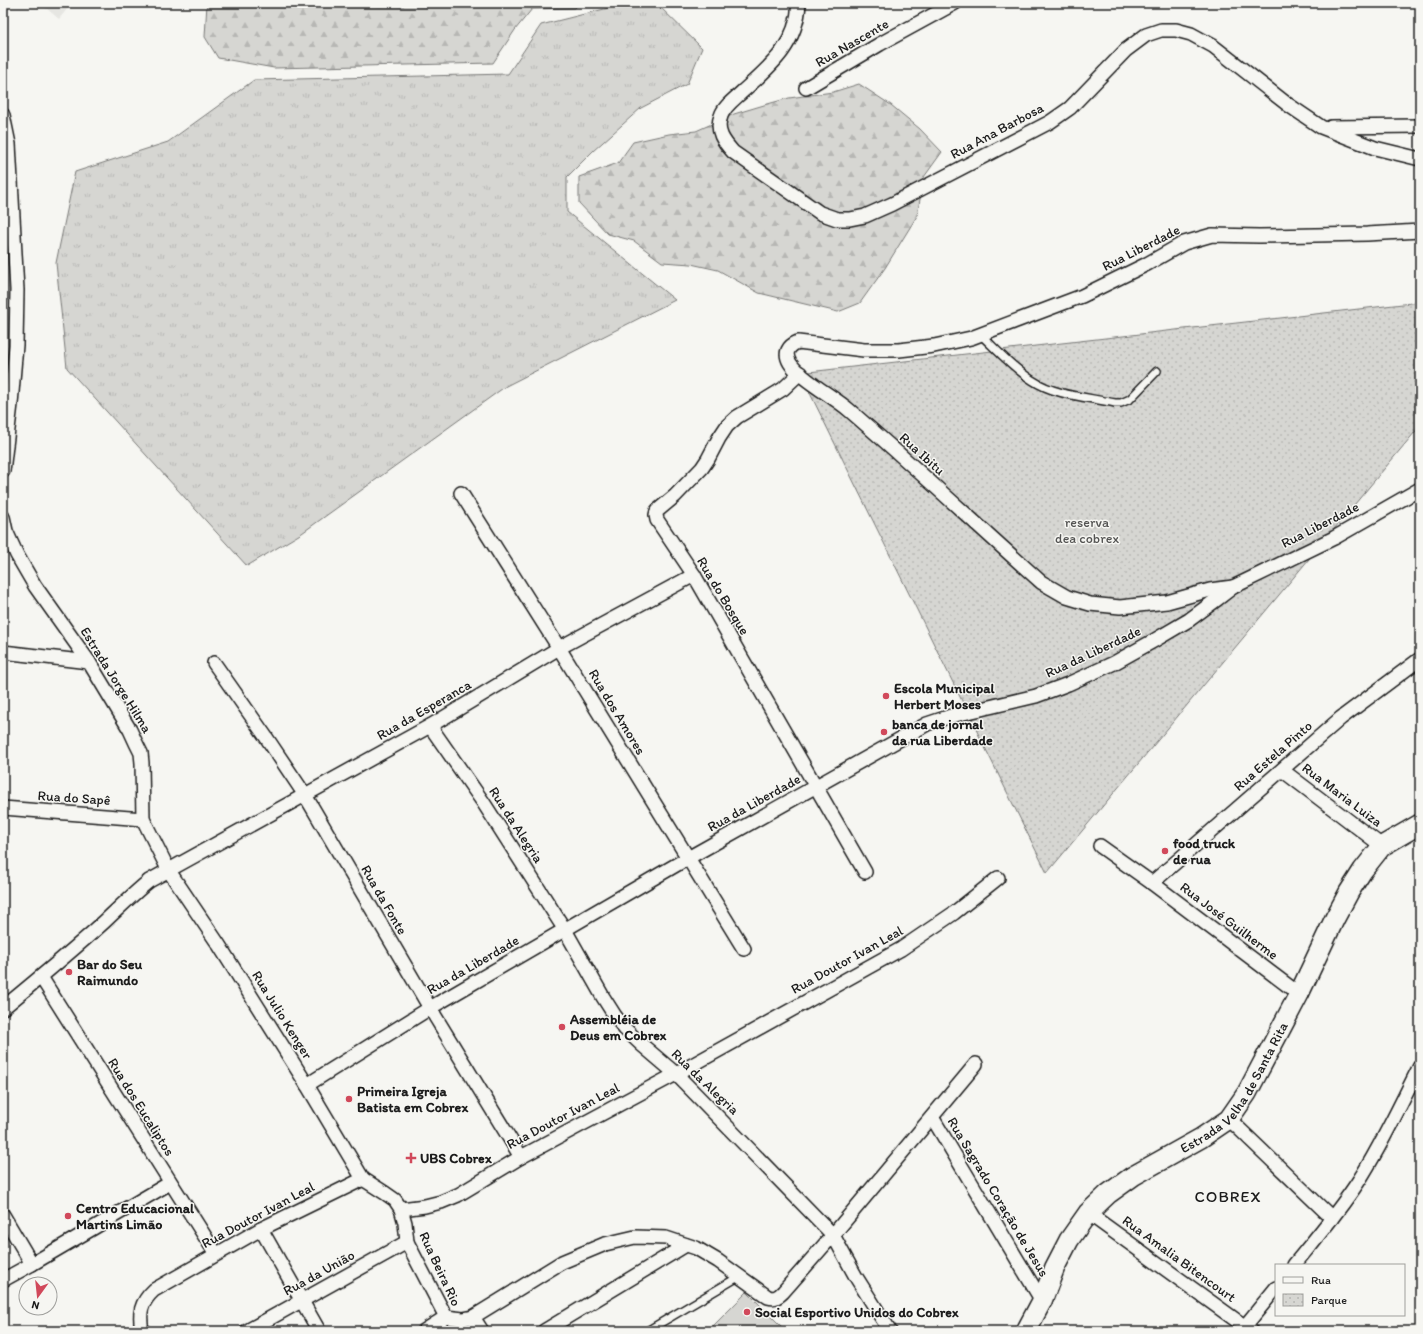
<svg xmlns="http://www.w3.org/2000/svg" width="1423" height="1334" viewBox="0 0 1423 1334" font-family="Itim,sans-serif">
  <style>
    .built { fill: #e6e6e2 }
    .grass { fill: url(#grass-tufts); stroke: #797977 }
    .forest { fill: url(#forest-firs); stroke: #797977 }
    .park { fill: url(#park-dots); stroke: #797977 }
    .garden { fill: #d6d6d2; stroke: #797977 }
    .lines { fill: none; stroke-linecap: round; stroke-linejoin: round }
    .lane-casing { stroke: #1c1c1c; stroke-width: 10 }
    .street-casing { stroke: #1c1c1c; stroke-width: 16 }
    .secondary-casing { stroke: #1c1c1c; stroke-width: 22 }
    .lane { stroke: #f6f6f2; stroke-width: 7 }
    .street { stroke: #f6f6f2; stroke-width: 13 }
    .secondary { stroke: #f6f6f2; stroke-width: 19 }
    .poi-dot { fill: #d1495b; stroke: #f6f6f2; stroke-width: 1.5 }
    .labels { text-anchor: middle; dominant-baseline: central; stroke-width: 3; stroke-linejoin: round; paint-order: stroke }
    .street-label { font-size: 14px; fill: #1c1c1c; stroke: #f6f6f2 }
    .park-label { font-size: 14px; fill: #545453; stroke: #f6f6f2 }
    .poi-label { font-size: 14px; font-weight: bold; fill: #1c1c1c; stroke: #f6f6f2; text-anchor: start }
    .quarter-label { font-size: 16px; letter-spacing: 1px; fill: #1c1c1c; stroke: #f6f6f2 }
  </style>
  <defs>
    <pattern id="grass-tufts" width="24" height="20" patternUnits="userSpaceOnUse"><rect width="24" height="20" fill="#d6d6d2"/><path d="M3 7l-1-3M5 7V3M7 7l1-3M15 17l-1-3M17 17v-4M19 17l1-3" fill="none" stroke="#b7b7b4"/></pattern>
    <pattern id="forest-firs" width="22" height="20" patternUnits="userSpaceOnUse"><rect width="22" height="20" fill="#d6d6d2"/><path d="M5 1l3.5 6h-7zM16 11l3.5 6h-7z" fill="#b7b7b4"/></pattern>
    <pattern id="park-dots" width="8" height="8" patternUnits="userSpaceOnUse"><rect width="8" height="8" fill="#d6d6d2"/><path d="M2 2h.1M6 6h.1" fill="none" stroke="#b7b7b4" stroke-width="1.8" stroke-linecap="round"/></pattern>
  </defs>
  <rect width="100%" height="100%" fill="#f6f6f2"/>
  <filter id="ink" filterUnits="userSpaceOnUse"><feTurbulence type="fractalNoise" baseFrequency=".025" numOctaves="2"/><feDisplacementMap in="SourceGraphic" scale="8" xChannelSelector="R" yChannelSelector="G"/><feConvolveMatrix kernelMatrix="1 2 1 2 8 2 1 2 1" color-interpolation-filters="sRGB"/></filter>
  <g filter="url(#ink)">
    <path class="built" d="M40,3h32l-13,16z"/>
    <path class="grass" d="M628,3h28l46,45 -15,36 -46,24 -48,43 -26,26v35l108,88 -169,86 -204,147 -55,33 -180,-198 -11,-105 19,-91 93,-30 86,-62 254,-6 33,-49z"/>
    <g class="forest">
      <path d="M207,3h373l-5,5 -43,1 -17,21 -22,33 -219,5 -56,-10 -13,-21z"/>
      <path d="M859,84l32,21 29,24 22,23 -18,25 -7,39 -32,52 -25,35 -22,9 -79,-19 -41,-23 -27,-6 -29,-2 -28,-21 -26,-7 -29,-31v-26l39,-14 15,-21 36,-8 27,-3 38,-17 30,-9 25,-7 44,-6z"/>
    </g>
    <path class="park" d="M1420,302v124l-373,447 -247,-500z"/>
    <path class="garden" d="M747,1292l39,39h-78z"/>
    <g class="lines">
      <g class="lane-casing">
        <g id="lane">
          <path d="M981,335c16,15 32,33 51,45 24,16 55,17 83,23h6l9,-4 27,-28"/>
          <path d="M647,1331l93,-55"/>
        </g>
      </g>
      <g class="street-casing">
        <g id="street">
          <path d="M799,3c-2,41 -27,62 -56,88 -7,7 -19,15 -22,25 -6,15 3,26 12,36l87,61 17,6h13l15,-3 27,-12 158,-82 20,-14 56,-58 20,-15 15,-5h15l15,4 22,12 74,58 34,23 54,21 45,11"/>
          <path d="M806,88l74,-44 75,-41"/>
          <path d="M3,115l6,29 8,146 -1,55 -5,59 -8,67"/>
          <path d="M1331,127l89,-1"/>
          <path d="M800,373l-17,16 -46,28 -10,9 -8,12 -11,21 -6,9 -27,28 -18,15 -1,4 1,5 37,55 171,297"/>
          <path d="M461,493l98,155 185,301"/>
          <path d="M3,517l3,14 11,24 18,31 54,76 41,68 6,13 5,10 1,10 1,56 26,52 50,74 88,140 56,94 22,14 10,7 6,9 4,14 2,19 39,75"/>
          <path d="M1233,587l-23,3 -43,12 -47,5 -30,-3 -23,-7 -26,-15c-64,-57 -127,-116 -192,-172 -15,-13 -50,-32 -59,-47 -6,-10 -2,-17 8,-21l66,8h35l35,-4 37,-8 111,-42 65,-32 37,-21 28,-8 47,1 108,-2 53,-3"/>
          <path d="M3,652l86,10"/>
          <path d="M214,663l52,74 39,58 125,213 91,149"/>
          <path d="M430,726l53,76 82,128 38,67 12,19 10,13 17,16 34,29 157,161 23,42 34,54"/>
          <path d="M1282,770l100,76"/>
          <path d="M3,808l140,11"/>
          <path d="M1100,846l52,37 147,111"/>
          <path d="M1152,883l189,-165 79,-59"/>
          <path d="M41,977l175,277"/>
          <path d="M3,1008c34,-28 68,-56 101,-86 15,-14 29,-28 45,-41l281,-155 129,-78 135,-73"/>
          <path d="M307,1085l123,-77 258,-150 239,-134 24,-8 85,-20 32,-12 46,-21 41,-23 34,-20 27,-20 17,-13 101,-49 86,-49"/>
          <path d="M932,1117l110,184"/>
          <path d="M1229,1119l103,99"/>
          <path d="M401,1209l24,-3 16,-4 17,-7 63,-38 155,-83 225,-125 53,-36 44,-35"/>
          <path d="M1088,1213l163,118"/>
          <path d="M3,1215l29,49"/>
          <path d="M261,1229l58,102"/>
          <path d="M1294,1265c22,-27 45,-54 64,-83 24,-37 42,-77 62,-116"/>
          <path d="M3,1280l29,-16 138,-81"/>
          <path d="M446,1317l17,2 10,-2 89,-55 43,-18 30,-7 31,1 30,10 22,13 50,36c7,2 10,0 15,-5l50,-57 143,-171"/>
          <path d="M473,1317l9,14"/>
          <path d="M142,1331c-3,-18 -2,-28 12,-41l107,-61 102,-50"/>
          <path d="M247,1331l160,-89"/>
          <path d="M424,1331l22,-14"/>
          <path d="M544,1331l142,-86"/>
          <path d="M1241,1331l35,-43"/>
        </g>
      </g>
      <g class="secondary-casing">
        <g id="secondary">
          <path id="s1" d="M1026,1331l16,-30 13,-34 14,-27 19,-27 20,-19 25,-18 68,-38 28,-19 18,-26 52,-99 36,-76 14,-26 14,-22 19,-24 38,-22"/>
        </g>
      </g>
      <use href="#lane" class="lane"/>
      <use href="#street" class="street"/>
      <use href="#secondary" class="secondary"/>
    </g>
  </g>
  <g class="poi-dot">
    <circle cx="886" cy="696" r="4"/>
    <circle cx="884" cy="732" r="4"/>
    <circle cx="1165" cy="851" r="4"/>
    <circle cx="69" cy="972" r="4"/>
    <circle cx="562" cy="1027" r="4"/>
    <circle cx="349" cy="1099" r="4"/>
    <path d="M409 1152h4v4h4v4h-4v4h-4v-4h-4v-4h4z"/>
    <circle cx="68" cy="1216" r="4"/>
    <circle cx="747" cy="1312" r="4"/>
  </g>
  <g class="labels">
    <g class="street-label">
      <text transform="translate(852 43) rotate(-30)">Rua Nascente</text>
      <text transform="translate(997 131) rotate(-28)">Rua Ana Barbosa</text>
      <text transform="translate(1141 248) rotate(-27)">Rua Liberdade</text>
      <text transform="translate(922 454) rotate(42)">Rua Ibitu</text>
      <text transform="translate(1320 525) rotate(-27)">Rua Liberdade</text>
      <text transform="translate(723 596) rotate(59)">Rua do Bosque</text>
      <text transform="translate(1093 652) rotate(-25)">Rua da Liberdade</text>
      <text transform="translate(116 680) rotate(58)">Estrada Jorge Hilma</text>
      <text transform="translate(424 710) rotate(-30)">Rua da Esperanca</text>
      <text transform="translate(617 712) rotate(59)">Rua dos Amores</text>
      <text transform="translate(1273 756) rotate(-41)">Rua Estela Pinto</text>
      <text transform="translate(1342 795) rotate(37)">Rua Maria Luiza</text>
      <text transform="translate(74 798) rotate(4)">Rua do Sapê</text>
      <text transform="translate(754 803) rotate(-29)">Rua da Liberdade</text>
      <text transform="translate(516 825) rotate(57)">Rua da Alegria</text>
      <text transform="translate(384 900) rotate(60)">Rua da Fonte</text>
      <text transform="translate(1229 921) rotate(37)">Rua José Guilherme</text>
      <text transform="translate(847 960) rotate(-29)">Rua Doutor Ivan Leal</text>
      <text transform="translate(473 965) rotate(-30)">Rua da Liberdade</text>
      <text transform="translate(282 1015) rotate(58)">Rua Julio Kenger</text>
      <text transform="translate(705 1082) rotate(44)">Rua da Alegria</text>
      <text stroke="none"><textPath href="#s1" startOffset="331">Estrada Velha de Santa Rita</textPath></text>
      <text transform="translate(141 1107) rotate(58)">Rua dos Eucaliptos</text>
      <text transform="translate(563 1116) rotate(-28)">Rua Doutor Ivan Leal</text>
      <text transform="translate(998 1197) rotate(59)">Rua Sagrado Coração de Jesus</text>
      <text transform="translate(258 1215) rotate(-28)">Rua Doutor Ivan Leal</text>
      <text transform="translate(1179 1259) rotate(36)">Rua Amalia Bitencourt</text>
      <text transform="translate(440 1269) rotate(65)">Rua Beira Rio</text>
      <text transform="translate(319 1273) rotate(-29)">Rua da União</text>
    </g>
    <g class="park-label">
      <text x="1087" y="522">reserva<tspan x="1087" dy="16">dea cobrex</tspan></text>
    </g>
    <g class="poi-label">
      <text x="894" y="688">Escola Municipal<tspan x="894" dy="16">Herbert Moses</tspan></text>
      <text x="892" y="724">banca de jornal<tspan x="892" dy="16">da rua Liberdade</tspan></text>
      <text x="1173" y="843">food truck<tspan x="1173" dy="16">de rua</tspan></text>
      <text x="77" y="964">Bar do Seu<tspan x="77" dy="16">Raimundo</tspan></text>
      <text x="570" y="1019">Assembléia de<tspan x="570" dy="16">Deus em Cobrex</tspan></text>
      <text x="357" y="1091">Primeira Igreja<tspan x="357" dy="16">Batista em Cobrex</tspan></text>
      <text x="420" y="1158">UBS Cobrex</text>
      <text x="76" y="1208">Centro Educacional<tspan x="76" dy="16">Martins Limão</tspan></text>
      <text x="755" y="1312">Social Esportivo Unidos do Cobrex</text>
    </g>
    <g class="quarter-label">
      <text x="1228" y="1196">COBREX</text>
    </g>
  </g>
  <rect width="1423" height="1334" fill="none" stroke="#f6f6f2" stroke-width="16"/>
  <rect x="8" y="8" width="1407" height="1318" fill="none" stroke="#1c1c1c" stroke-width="1.5" filter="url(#ink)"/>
  <rect x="1275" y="1264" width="130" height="52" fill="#f6f6f2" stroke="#9f9f9c"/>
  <rect x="1283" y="1277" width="20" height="6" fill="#f6f6f2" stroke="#9f9f9c"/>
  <text x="1311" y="1284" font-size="12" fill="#1c1c1c">Rua</text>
  <rect x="1283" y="1294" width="20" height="12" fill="url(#park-dots)" stroke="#9f9f9c"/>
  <text x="1311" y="1304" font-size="12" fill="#1c1c1c">Parque</text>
  <g transform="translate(38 1296) rotate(195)"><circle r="19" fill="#f6f6f2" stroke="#9f9f9c"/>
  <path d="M0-3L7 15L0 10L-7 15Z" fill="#d1495b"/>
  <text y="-6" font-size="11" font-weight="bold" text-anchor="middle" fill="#1c1c1c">N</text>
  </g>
</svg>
